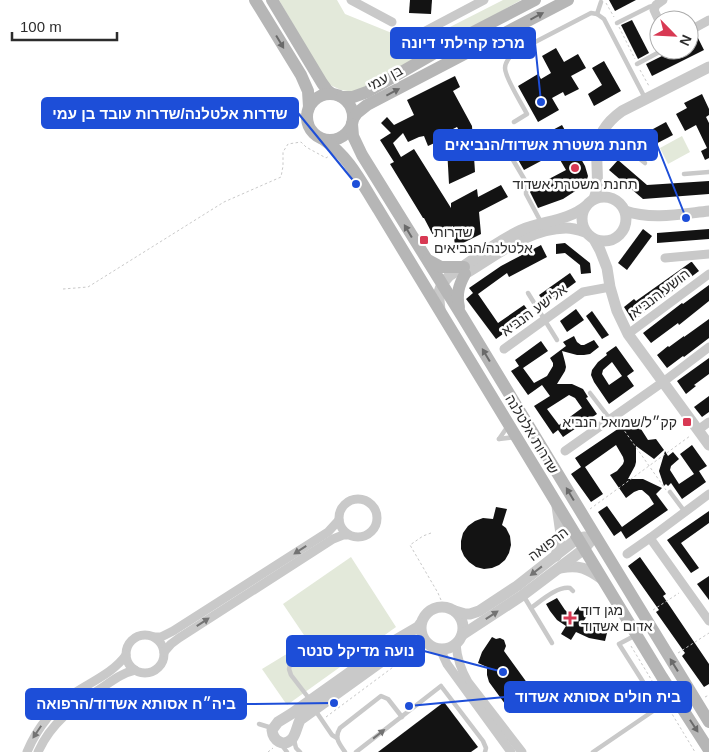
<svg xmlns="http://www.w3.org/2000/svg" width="709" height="752" viewBox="0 0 709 752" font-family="Arial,'Noto Sans Hebrew',sans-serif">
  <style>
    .green { fill: #e3e9da }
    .building { fill: #131313; fill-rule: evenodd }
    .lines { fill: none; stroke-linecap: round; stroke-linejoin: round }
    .path { stroke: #c9c9c9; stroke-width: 1; stroke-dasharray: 2.5 2.5; stroke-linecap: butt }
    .service { stroke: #c9c9c9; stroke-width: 4.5 }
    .minor { stroke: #c9c9c9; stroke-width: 9 }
    .tertiary { stroke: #c9c9c9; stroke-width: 11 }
    .secondary { stroke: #b6b6b6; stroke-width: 12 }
    .oneway { fill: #6a6a6a }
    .oneway2 { fill: #737373 }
    .poi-dot { fill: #d83953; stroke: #fff; stroke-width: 2 }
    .labels { text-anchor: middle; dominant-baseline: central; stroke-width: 5; stroke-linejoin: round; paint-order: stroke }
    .street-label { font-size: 14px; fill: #2c2c2c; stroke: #fff }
    .poi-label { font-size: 14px; fill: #2c2c2c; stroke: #fff; text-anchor: start }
    .leader { fill: none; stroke: #1d4ed8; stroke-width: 2 }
    .callout-dot { fill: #1d4ed8; stroke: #fff; stroke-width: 2 }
    .callout { fill: #1d4ed8; stroke: #1d4ed8; stroke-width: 2 }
    .callout-label { font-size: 15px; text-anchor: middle; font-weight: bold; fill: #fff }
  </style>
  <rect width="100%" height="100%" fill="#fff"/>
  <g class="green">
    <path d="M279,0h58l8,14 69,28 32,-13 57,-29h18l-152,86 -14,6 -14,-2 -13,-6z"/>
    <path d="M682,136l8,16 -22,12 -8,-16z"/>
    <path d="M351,557l45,70 -109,78 -25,-36 46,-28 -25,-37z"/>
  </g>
  <g class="building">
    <path d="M410,0h22l-1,14 -22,-1z"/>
    <path d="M609,0h27l-21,11z"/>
    <path d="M632,20l17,33 -11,6 -17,-34z"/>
    <path d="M698,38l6,12 -52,26 -6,-12 28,-14h15v-8z"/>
    <path d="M556,48l8,14 14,-8 8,14 -15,8 8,13 -14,7 -2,-4 -11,6 7,12 -21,12 -20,-36 20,-12 3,5 10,-6 -9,-17z"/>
    <path d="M604,61l17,30 -27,15 -6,-12 14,-9 -10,-17z"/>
    <path d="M455,76l5,11 -7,4 19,35 3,46 -26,12 -2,-36 17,-8 -7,-13 -18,9 2,4 -13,6 -4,-10 -5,1 -11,5 -5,-9 -10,10 8,14 13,-8 37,59v-5l26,-14 1,8 23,-12 7,12 -29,15 2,22 -26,13 -2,-21 -19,11 -10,-19h-1l-33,-54 4,-2 -14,-22 11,-7 -10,-10 6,-6 7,8 20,-10 -7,-15z"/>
    <path d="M702,94l7,15v6l-3,2 3,6v35l-4,2 -4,-9 6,-3 -11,-23 -11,6 -9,-17 11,-6 -3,-5z"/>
    <path d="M666,122l7,13 -25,13 -6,-13z"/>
    <path d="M562,125l23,41 3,10 -2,7 -6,5 -17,11 -25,9 -8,-16v-3l36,-19 -10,-17 -32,17 -11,-19z"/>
    <path d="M618,160l29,25 62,-4v13l-66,5 -34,-29z"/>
    <path d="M643,229l9,7 -25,34 -9,-7z"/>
    <path d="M709,229v10l-52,4v-10z"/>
    <path d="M565,243l25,20 1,10 -10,1 -1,-9 -15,-12 -9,1v-10z"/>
    <path d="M541,245l6,12 -38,20 -2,-4 -29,21 20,29 26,-18 7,9 -35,25 -30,-40 7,-6 -4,-5 32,-22z"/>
    <path d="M691,262h1l7,9 -66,50 -9,-14 10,-8 2,2z"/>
    <path d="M570,273l6,9 -30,22 -7,-9z"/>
    <path d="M709,285v16l-30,24 -1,-2 -27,20 -8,-10 39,-30 1,1z"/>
    <path d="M576,309l8,11 -17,12 -7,-11z"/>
    <path d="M592,311l17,24 -7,4 -16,-23z"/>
    <path d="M709,319v19l-25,19 -1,-1 -16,12 -10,-13 11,-9 1,1 15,-11v1z"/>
    <path d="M574,336l3,6 4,3h3l10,-5 5,7 -9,7 -6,1h-7l-15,-4 3,11 1,5 -1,4 -8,13h15l11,5 5,8 -2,1 11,16 -34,23 -5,-7 -5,4 -19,-28 16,-10 -8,-11 -14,10 -17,-24 8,-5 -4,-6 26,-19 7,10 -25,17 11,15 13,-7 6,-10v-3l-3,-5 16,-12 -3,-4zM569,395l6,3 7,10 -23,17 -12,-16z"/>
    <path d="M616,346l18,25 -7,5 7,10 -25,18 -15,-22 -3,-7 1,-5 6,-8 9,-7 -1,-2zM612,362l10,14 -13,9 -7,-11 1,-4z"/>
    <path d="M709,358v16l-15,11 2,1 -10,8 -9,-13z"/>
    <path d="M709,396v16l-7,5 -8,-10z"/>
    <path d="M634,418l14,22 8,-1 8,11 -10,9 -18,-13v16l-1,4 -7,13h15l19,9 -6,6 12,16 -42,29 -5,-8 -7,5 -16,-24 9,-6 15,21 32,-23 -5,-8 -7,-6h-3l-5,2 -8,6 -16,-23 7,-4 6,-7 1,-3 -1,-4 -7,-12 -31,22 18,27 -12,8 -20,-28 10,-7 -6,-9z"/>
    <path d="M692,445l15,21 -8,5 7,11 -24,17 -11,-16 -3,3 -2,-2 -2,2 -5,-15 6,-20 3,5 5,-4 6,7 -8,7 -1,4 9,14 15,-10 -14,-20z"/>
    <path d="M496,507l11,2 -5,16 4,3 4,8 1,9 -2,8 -4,7 -6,5 -7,3 -8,1 -8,-2 -7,-5 -5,-6 -3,-7v-8l2,-8 5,-7 7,-5 8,-3 10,1z"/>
    <path d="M709,511v12l-28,20 18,25 -8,5 -24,-33z"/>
    <path d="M640,557l26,37 -3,2 46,68v20l-5,3 -22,-31 3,-3 -29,-41 3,-2 -31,-44z"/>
    <path d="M709,576v24l-12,-16z"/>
    <path d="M557,598l8,12 7,6 7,-10 10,7 -6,9 25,7 -3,12 -16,-3 -13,-6 -5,8 -10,-6 5,-8 -9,-6 -7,-9 -4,-7z"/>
    <path d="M492,637l4,2 4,-1 4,2 2,6 -2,5 29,40 -25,17 -19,-26 -2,-7v-8l-9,-4 4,-11z"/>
    <path d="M444,702l34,45 -7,5h-93z"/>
  </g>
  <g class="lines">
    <g class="path">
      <path d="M606,3l8,14"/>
      <path d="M619,27l16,32"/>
      <path d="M640,70l9,16"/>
      <path d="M301,113c1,11 3,20 13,26"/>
      <path d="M63,289l25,-2 136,-85 57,-25 2,-11v-14l5,-8 13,-2 5,5 20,11 3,-2"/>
      <path d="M619,423l47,67"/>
      <path d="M590,509l100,-73"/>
      <path d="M431,533l-8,3 -13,9 28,48 6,14"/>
      <path d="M653,610l26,-17"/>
      <path d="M631,646l64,106"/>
      <path d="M678,653l31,-20"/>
      <path d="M705,697l4,-2"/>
      <path d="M326,717l82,-61"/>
      <path d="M268,752l5,-4"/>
    </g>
    <g class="service">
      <path d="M597,14l4,-12"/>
      <path d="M617,23l32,-16 7,-2"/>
      <path d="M637,64l26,-14"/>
      <path d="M514,122l13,-8c-5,-10 -22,-36 -22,-46 0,-6 4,-10 7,-14l79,-41 6,1 7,5 41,79"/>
      <path d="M603,134l9,3 33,26"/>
      <path d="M513,160l13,22v12l16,30"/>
      <path d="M684,174l25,-2"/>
      <path d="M528,293l29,47"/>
      <path d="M590,393l20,26"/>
      <path d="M499,439l16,-2"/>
      <path d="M499,439l9,-13"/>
      <path d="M670,492l15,20"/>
      <path d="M523,595l29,48"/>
      <path d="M531,608c10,-7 26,-22 39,-20l3,3"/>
      <path d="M311,701l-20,-26 -2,-6 1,-4 7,-7 31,-18"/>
      <path d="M315,710l17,25 5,3"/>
      <path d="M259,724l13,4"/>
      <path d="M294,740l2,8 4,4"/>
      <path d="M281,744l6,8"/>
      <path d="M345,752c-6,-9 -11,-14 -5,-24l41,-32 7,3 14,18"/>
      <path d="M356,752l85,-66 42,55 3,7 -1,4"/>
      <path d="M593,752l66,-45 -40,-63 17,-9"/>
    </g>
    <g class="minor">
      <path d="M351,0l41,22"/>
      <path d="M659,21l-5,-11 2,-5 7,-5"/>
      <path d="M689,31l20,-11"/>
      <path d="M416,36l68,-36"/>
      <path d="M665,258l44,-4"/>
      <path d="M628,334l81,-60"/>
      <path d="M504,349l79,-57 27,-5"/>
      <path d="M698,430l11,-8"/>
      <path d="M565,451l98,-69 46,-35"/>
      <path d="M709,494l-59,44 59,83"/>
      <circle cx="358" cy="518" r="19"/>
      <path d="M627,554l23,-16"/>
      <circle cx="145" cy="654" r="19"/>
      <path d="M155,637h6l12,-6 155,-99 11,-12"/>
      <path d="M456,644c1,14 5,26 12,38l54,70"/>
      <path d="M440,649l7,15 64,88"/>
      <path d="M164,652l7,-8 8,-6 154,-99 10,-4h4"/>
      <path d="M27,752c10,-24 27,-45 49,-60 17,-11 38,-20 50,-37"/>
      <path d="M38,752c13,-29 36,-46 62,-63 12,-8 22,-16 35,-19"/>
    </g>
    <g class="tertiary">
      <circle cx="604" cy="219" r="22"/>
      <path d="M594,199c6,-15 2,-30 3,-46 0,-18 11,-32 25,-42l87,-44"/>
      <path d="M625,211c27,9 56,3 84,0"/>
      <path d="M594,239l6,11 7,18 3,19 7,24 11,23 81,111"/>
      <path d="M468,272c30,-18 62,-44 98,-44 7,0 13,2 19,4"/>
      <path d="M440,310c-2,-17 -3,-21 9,-34 23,-15 46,-34 72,-46 21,-9 47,-9 65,-24"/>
      <path d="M556,556l5,-22 -4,-28"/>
      <path d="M561,568c18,-4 27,1 41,11"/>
      <circle cx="442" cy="628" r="21"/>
      <path d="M455,611l10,3h5l9,-3 38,-25 61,-48 7,-1"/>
      <path d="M421,623l-3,4 -24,14 -103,73 -13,8 -6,8c1,10 11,18 20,9 4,-5 5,-13 8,-19l103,-74 9,-3 12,-3"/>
      <path d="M462,635l61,-40 61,-46 11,-13"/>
    </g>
    <g class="secondary">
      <path d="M255,0l46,75 7,16 1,16"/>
      <path d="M272,0l50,83 5,7 5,4"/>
      <circle cx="330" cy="117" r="23"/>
      <path d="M342,97h11l14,-5 85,-49 83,-43"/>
      <path d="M353,119l4,-6 10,-8 201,-105"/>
      <path d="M352,124l1,12 9,19 100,161 125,206 122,200"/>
      <path d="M324,140c25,16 38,44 54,69l284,468 47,73"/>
      <path d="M428,260l13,7h23"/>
      <path d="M459,307c-3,-13 0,-22 6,-33"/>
    </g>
  </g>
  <defs><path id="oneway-solid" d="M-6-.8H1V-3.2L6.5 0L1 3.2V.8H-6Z" transform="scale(1.25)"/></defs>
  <g class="oneway">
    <use href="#oneway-solid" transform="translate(537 16) rotate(-28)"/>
    <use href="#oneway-solid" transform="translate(280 42) rotate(59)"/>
    <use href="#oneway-solid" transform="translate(393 92) rotate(-28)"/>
    <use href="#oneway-solid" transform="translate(408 231) rotate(-121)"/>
    <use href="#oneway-solid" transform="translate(486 355) rotate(-121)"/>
    <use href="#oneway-solid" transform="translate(570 494) rotate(-121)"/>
    <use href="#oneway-solid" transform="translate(674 665) rotate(-122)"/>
    <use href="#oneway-solid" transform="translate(694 726) rotate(57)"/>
  </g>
  <g class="oneway2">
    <use href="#oneway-solid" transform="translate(300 550) rotate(147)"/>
    <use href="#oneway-solid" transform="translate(536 571) rotate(142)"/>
    <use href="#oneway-solid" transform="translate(492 615) rotate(-33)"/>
    <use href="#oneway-solid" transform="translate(203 622) rotate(-33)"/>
    <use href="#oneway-solid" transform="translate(37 732) rotate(124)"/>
    <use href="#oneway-solid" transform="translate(379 734) rotate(-38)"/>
  </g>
  <g class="poi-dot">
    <circle cx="575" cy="168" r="5"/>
    <rect x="419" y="235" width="10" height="10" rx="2.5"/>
    <rect x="682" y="417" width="10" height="10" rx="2.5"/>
    <path d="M567.5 610.5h5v5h5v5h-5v5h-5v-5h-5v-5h5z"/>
  </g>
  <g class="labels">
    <g class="street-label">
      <text transform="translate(385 78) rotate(-28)">בן עמי</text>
      <text transform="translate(660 293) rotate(-37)">הושע הנביא</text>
      <text transform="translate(534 310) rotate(-36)">אלישע הנביא</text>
      <text transform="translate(532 434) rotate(59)">שדרות אלטלנה</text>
      <text transform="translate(548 544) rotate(-37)">הרפואה</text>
    </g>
    <g class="poi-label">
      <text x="575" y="184" text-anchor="middle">תחנת משטרת אשדוד</text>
      <text x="434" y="232">שדרות<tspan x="434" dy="16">אלטלנה/הנביאים</tspan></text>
      <text x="677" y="422" text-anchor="end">קק״ל/שמואל הנביא</text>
      <text x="581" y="610">מגן דוד<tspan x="581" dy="16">אדום אשדוד</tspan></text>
    </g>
  </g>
  <path class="leader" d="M541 102L535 43M356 184L298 113M686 218L657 145M503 672L424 651M409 706L505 697M334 703L246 704"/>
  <g class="callout-dot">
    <circle cx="541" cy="102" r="5"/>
    <circle cx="356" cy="184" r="5"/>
    <circle cx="686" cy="218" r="5"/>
    <circle cx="503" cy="672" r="5"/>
    <circle cx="409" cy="706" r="5"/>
    <circle cx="334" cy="703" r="5"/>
  </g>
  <g class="callout">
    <rect x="391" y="28" width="144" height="30" rx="5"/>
    <rect x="42" y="98" width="256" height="30" rx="5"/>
    <rect x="434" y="130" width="223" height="30" rx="5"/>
    <rect x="287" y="636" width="137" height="30" rx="5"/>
    <rect x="505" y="682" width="186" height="30" rx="5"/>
    <rect x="26" y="689" width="220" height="30" rx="5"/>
  </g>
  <g class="callout-label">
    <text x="463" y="48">מרכז קהילתי דיונה</text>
    <text x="170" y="119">שדרות אלטלנה/שדרות עובד בן עמי</text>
    <text x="546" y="150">תחנת משטרת אשדוד/הנביאים</text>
    <text x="356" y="656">נועה מדיקל סנטר</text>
    <text x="598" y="702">בית חולים אסותא אשדוד</text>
    <text x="136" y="709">ביה״ח אסותא אשדוד/הרפואה</text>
  </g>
  <g transform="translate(674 35) rotate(114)"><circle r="24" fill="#ffffff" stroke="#ababab"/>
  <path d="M0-4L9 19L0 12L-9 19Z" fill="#d83953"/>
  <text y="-8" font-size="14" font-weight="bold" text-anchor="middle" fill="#2c2c2c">N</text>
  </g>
  <path d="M12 32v8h105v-8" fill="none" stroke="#2c2c2c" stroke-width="2.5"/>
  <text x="20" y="32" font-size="15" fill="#2c2c2c" stroke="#ffffff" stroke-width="4" paint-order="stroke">100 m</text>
</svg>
